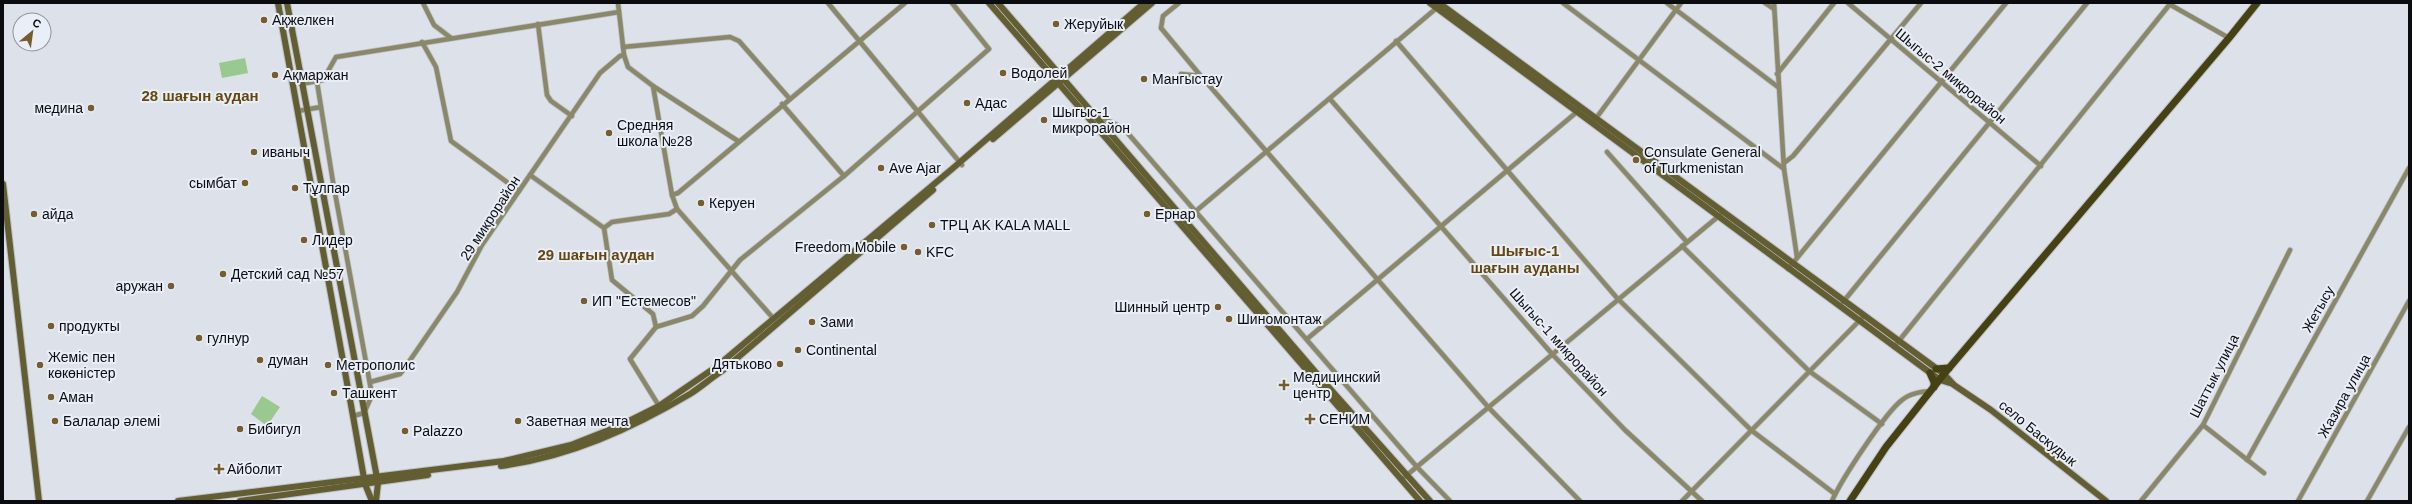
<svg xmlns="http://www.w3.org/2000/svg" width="2412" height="504" viewBox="0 0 2412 504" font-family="Arial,sans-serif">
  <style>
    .green { fill: #99c98e }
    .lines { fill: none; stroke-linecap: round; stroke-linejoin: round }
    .street-casing { stroke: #bbbfc7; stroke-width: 6 }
    .secondary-casing { stroke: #bbbfc7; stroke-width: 8 }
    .primary-casing { stroke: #bbbfc7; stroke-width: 9 }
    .street { stroke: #8b886a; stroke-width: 4.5 }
    .secondary { stroke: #635e31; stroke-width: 6 }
    .primary { stroke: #454112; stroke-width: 7 }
    .poi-dot { fill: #775c2e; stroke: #e9eef7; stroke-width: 1.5 }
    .labels { text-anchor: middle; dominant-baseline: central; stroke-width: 4; stroke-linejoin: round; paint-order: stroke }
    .poi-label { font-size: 14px; fill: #0b0c0f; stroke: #e9eef7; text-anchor: start }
    .street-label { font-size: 14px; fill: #0b0c0f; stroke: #e9eef7 }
    .neighbourhood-label { font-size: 15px; font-weight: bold; fill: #64470e; stroke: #e9eef7 }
  </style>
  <rect width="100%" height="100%" fill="#dce1ea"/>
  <g class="green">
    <path d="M245,58l3,15 -26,5 -3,-15z"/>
    <path d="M262,396l18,11 -13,19 -16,-12z"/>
  </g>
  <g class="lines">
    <g class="street-casing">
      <g id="street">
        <path d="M423,3l11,22 17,13"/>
        <path d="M618,3l6,52 4,12 25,19 19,109 5,14 96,109"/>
        <path d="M828,3l134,162"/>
        <path d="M1179,3l-16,13 -2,12 39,47"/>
        <path d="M1563,3l221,166"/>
        <path d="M1667,3l111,84"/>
        <path d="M1765,3l9,6"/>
        <path d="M1774,3l10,166 13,88"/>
        <path d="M1848,3l193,163"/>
        <path d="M2169,4l60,34"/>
        <path d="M538,24l9,71 4,6 21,15"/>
        <path d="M1396,41l221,257 134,132 84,64"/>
        <path d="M422,42l14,25 15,74 68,50"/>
        <path d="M623,47l107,-10 9,4 50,57"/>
        <path d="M1181,74l20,2 288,332 91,93"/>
        <path d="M1777,74l57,-71"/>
        <path d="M317,82l4,25"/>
        <path d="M301,84l22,-4 13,-23 283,-45"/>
        <path d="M653,86l85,55"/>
        <path d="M1330,99l223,256 72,75 77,71"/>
        <path d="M782,104l62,72"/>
        <path d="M298,111l23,-4 12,75 39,213 -8,18 -11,3"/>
        <path d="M1094,114l23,11 8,5 292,337 33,34"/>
        <path d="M1594,121l87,-118"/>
        <path d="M1607,152l79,89"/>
        <path d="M1784,163l9,-7 128,-153"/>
        <path d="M530,175l74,53 8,52 41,34 3,13 -26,32 29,47"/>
        <path d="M672,195l6,-2 227,-190"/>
        <path d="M1196,211l243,-205"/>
        <path d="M604,228l8,-6 57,-8 8,-5"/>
        <path d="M1682,246l127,125 73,53"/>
        <path d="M1788,269l218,-266"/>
        <path d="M1843,302l244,-299"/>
        <path d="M656,327l36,-11 11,-10 37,-46 104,-84 145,-127 -37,-46"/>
        <path d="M1307,339l271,-228"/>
        <path d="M1894,347l276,-343"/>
        <path d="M370,382l30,-8 4,-5 53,-77 25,-47 118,-172 20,-17 4,-1"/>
        <path d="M2203,425l61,48"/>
        <path d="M2247,460l162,-292"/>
        <path d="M1401,480l319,-265"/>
        <path d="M1682,501l180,-183"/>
        <path d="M1832,501c9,-21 53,-88 70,-101 8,-7 19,-8 29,-9"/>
        <path d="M2141,501l62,-76 87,-175"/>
        <path d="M2298,501l111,-200"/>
        <path d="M2367,501l42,-74"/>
      </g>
    </g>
    <g class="secondary-casing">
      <g id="secondary">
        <path d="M278,3l75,413 12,68 7,17"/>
        <path d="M287,3l91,480 -2,18"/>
        <path d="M989,3l431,498"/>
        <path d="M998,3l326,379 106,119"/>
        <path d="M1430,3l510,377 13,4"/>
        <path d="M1439,3l505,371 10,11 37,25 115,91"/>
        <path d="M993,139l159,-136"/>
        <path d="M3,184l36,317"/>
        <path d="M501,466c68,-9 130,-37 189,-72 11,-7 21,-16 32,-23l211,-181"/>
        <path d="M178,501l326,-40 67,-16 48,-19 40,-20 57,-39 236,-198 192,-166"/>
        <path d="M240,501l188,-26"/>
      </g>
    </g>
    <g class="primary-casing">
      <g id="primary">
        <path d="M1936,369l13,-1"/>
        <path d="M1930,373l4,9v5"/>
        <path d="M1850,501l36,-54 58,-73 285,-336 28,-35"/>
      </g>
    </g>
    <use href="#street" class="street"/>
    <use href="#secondary" class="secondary"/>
    <use href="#primary" class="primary"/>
  </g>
  <g class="poi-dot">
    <circle cx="264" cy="20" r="4"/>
    <circle cx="1056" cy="24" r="4"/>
    <circle cx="1003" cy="73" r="4"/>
    <circle cx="275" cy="75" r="4"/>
    <circle cx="1144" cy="79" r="4"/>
    <circle cx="967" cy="103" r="4"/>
    <circle cx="91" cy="108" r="4"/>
    <circle cx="1044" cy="120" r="4"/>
    <circle cx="609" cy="133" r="4"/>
    <circle cx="254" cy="152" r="4"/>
    <circle cx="1636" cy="160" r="4"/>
    <circle cx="881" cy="168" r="4"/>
    <circle cx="245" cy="183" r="4"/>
    <circle cx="295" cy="188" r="4"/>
    <circle cx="701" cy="203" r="4"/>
    <circle cx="34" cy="214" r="4"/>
    <circle cx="1147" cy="214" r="4"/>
    <circle cx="932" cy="225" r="4"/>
    <circle cx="304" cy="240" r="4"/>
    <circle cx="904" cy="247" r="4"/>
    <circle cx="918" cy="252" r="4"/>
    <circle cx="223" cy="274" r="4"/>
    <circle cx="171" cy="286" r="4"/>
    <circle cx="584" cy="301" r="4"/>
    <circle cx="1218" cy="307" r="4"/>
    <circle cx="1229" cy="319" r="4"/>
    <circle cx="812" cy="322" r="4"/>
    <circle cx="51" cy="326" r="4"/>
    <circle cx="199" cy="338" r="4"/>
    <circle cx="798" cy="350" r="4"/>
    <circle cx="260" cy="360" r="4"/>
    <circle cx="780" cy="364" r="4"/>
    <circle cx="40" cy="365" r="4"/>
    <circle cx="328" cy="365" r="4"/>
    <path d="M1282 379h4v4h4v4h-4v4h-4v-4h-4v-4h4z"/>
    <circle cx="334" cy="393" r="4"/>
    <circle cx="51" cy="397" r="4"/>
    <path d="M1308 413h4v4h4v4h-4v4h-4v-4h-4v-4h4z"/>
    <circle cx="55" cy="421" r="4"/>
    <circle cx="518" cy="421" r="4"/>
    <circle cx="240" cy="429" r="4"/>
    <circle cx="405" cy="431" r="4"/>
    <path d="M217 463h4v4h4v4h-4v4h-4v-4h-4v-4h4z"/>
  </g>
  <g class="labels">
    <g class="poi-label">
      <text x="272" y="20">Ақжелкен</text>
      <text x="1064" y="24">Жеруйык</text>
      <text x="1011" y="73">Водолей</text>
      <text x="283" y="75">Ақмаржан</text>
      <text x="1152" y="79">Мангыстау</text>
      <text x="975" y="103">Адас</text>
      <text x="83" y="108" text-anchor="end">медина</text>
      <text x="1052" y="112">Шыгыс-1<tspan x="1052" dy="16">микрорайон</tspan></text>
      <text x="617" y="125">Средняя<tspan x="617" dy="16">школа №28</tspan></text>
      <text x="262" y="152">иваныч</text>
      <text x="1644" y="152">Consulate General<tspan x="1644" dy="16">of Turkmenistan</tspan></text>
      <text x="889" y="168">Ave Ajar</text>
      <text x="237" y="183" text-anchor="end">сымбат</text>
      <text x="303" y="188">Тұлпар</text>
      <text x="709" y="203">Керуен</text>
      <text x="42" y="214">айда</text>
      <text x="1155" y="214">Ернар</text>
      <text x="940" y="225">ТРЦ AK KALA MALL</text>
      <text x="312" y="240">Лидер</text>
      <text x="896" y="247" text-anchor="end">Freedom Mobile</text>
      <text x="926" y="252">KFC</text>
      <text x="231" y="274">Детский сад №57</text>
      <text x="163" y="286" text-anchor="end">аружан</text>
      <text x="592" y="301">ИП "Естемесов"</text>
      <text x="1210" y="307" text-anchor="end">Шинный центр</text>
      <text x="1237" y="319">Шиномонтаж</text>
      <text x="820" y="322">Зами</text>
      <text x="59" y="326">продукты</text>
      <text x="207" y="338">гулнур</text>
      <text x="806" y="350">Continental</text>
      <text x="48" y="357">Жеміс пен<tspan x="48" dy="16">көкөністер</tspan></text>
      <text x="268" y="360">думан</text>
      <text x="772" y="364" text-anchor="end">Дятьково</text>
      <text x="336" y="365">Метрополис</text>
      <text x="1293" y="377">Медицинский<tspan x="1293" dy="16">центр</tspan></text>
      <text x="342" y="393">Ташкент</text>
      <text x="59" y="397">Аман</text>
      <text x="1319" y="419">СЕНИМ</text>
      <text x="63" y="421">Балалар әлемі</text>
      <text x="526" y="421">Заветная мечта</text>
      <text x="248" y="429">Бибигул</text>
      <text x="413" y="431">Palazzo</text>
      <text x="227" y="469">Айболит</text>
    </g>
    <g class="street-label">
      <text transform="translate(1951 76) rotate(40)">Шыгыс-2 микрорайон</text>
      <text transform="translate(490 218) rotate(-57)">29 микрорайон</text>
      <text transform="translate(2318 309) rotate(-61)">Жетысу</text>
      <text transform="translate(1559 342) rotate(48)">Шыгыс-1 микрорайон</text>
      <text transform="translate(2214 376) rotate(-63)">Шаттык улица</text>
      <text transform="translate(2344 396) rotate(-61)">Жазира улица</text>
      <text transform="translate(2038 433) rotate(39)">село Баскудык</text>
    </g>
    <g class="neighbourhood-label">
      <text x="200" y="95">28 шағын аудан</text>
      <text x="1525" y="250">Шығыс-1<tspan x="1525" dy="17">шағын ауданы</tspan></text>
      <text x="596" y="254">29 шағын аудан</text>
    </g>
  </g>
  <rect width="2412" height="504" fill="none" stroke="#0b0c0f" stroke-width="8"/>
  <g transform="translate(32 32) rotate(29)"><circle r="19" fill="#e9eef7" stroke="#90949a"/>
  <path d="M0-3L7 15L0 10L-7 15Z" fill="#775c2e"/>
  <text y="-6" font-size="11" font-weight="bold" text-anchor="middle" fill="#0b0c0f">С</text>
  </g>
</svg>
